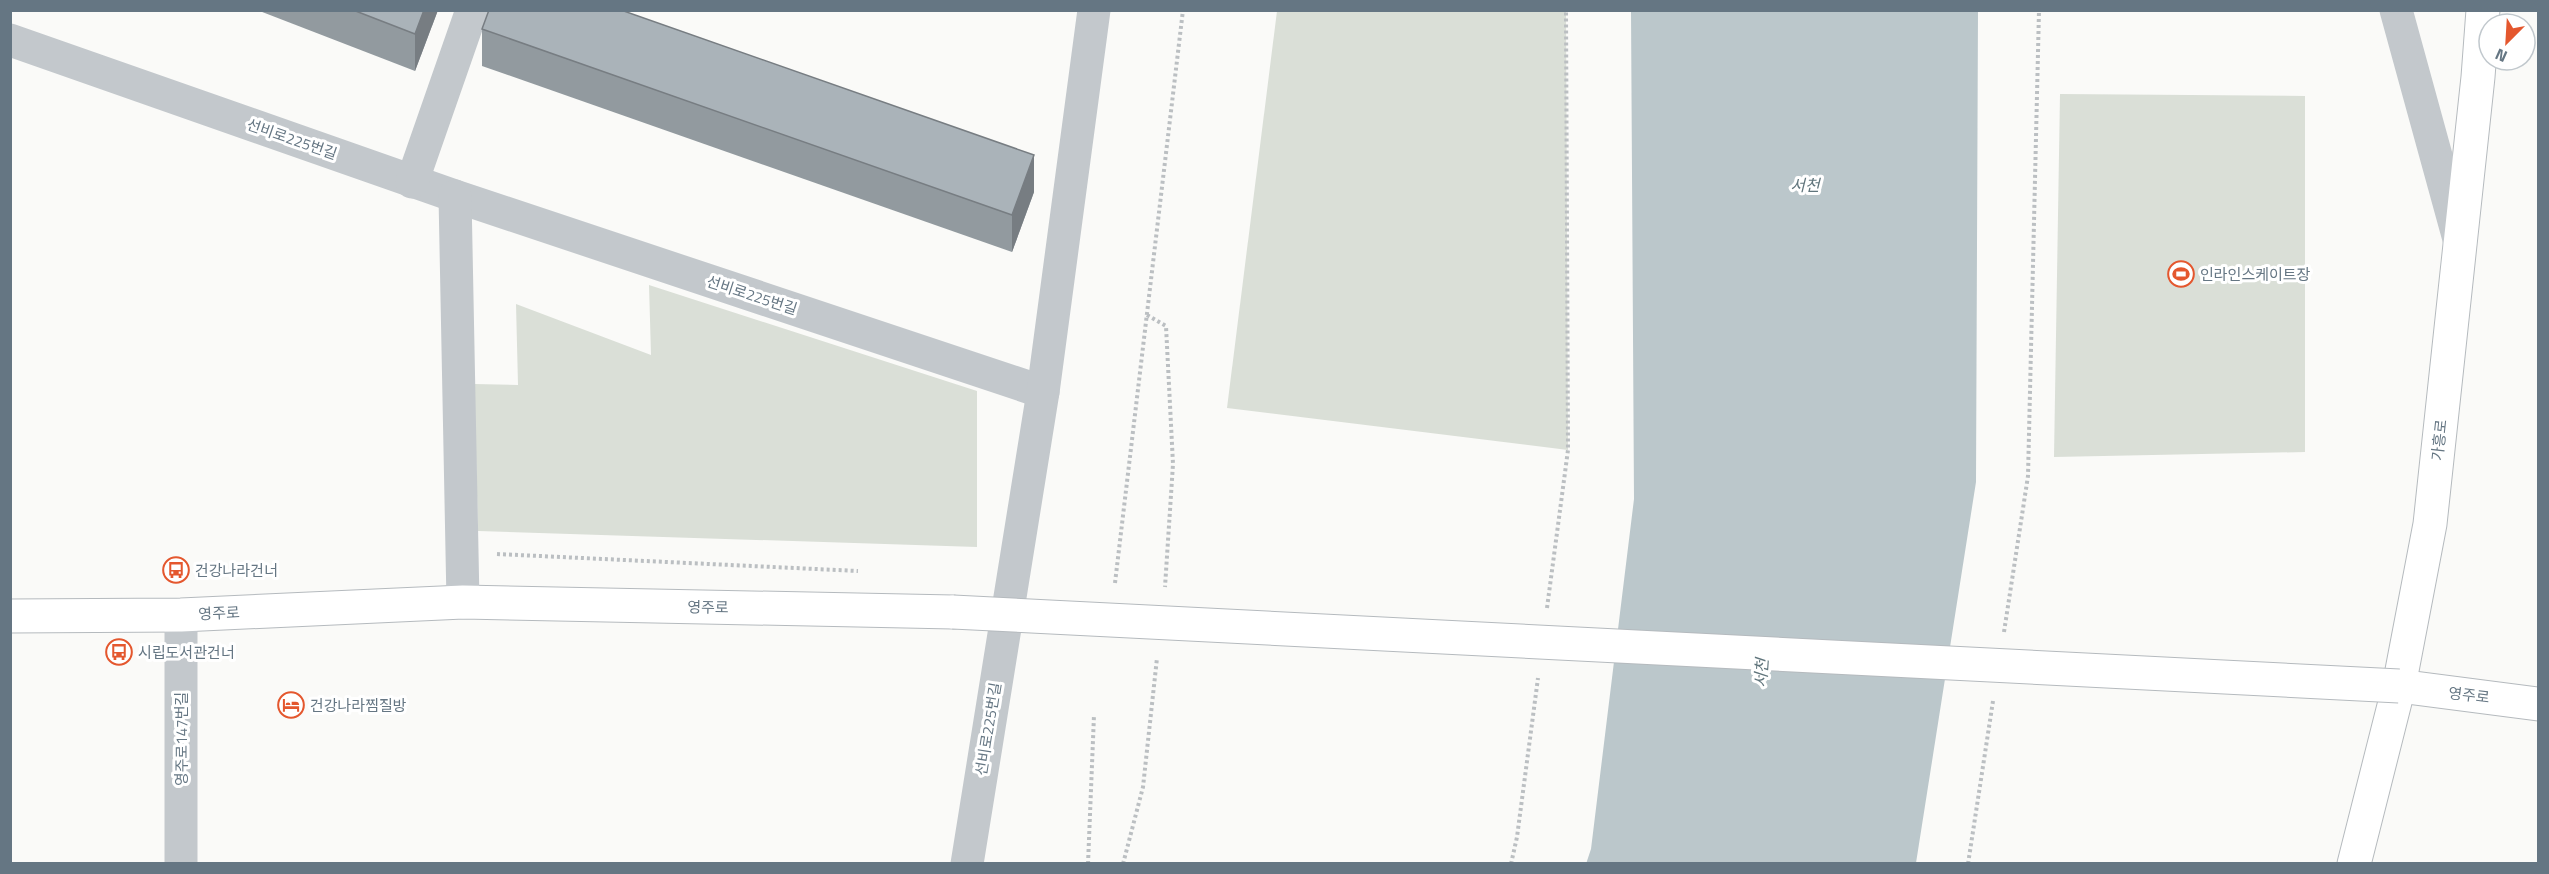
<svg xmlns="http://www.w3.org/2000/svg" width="2549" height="874" viewBox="0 0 2549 874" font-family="'Titillium Web','Noto Sans KR',sans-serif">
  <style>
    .green { fill: #dadfd7 }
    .water { fill: #bbc7cb }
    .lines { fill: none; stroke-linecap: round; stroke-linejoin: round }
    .major-casing { stroke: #b5babe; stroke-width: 35 }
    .path { stroke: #bbbfc2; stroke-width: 4; stroke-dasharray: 3 3; stroke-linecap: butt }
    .minor { stroke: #c3c8cc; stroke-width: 33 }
    .major { stroke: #fff; stroke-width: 33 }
    .major-bridge-casing { stroke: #b5babe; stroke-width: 35; stroke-linecap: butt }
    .major-bridge { stroke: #fff; stroke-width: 33 }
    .wall { fill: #929a9f }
    .shaded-wall { fill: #777d82 }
    .building { fill: #aab3b9; stroke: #777d82; stroke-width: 1.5 }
    .labels { text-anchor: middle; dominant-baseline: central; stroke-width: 6; stroke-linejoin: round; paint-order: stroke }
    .street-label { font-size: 15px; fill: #657683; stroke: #fff }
    .poi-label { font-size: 15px; fill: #657683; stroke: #fff; text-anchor: start }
    .water-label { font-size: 16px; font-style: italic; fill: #60757c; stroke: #fff }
  </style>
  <rect width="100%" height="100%" fill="#fafaf8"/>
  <g class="green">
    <path d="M1277,11h289l2,439 -341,-42z"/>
    <path d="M2060,94l245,2v356l-251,5z"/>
    <path d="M649,285l328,106v156l-499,-16 -4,-147 44,1 -2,-81 135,51z"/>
  </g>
  <path class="water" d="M1631,11h347l-2,471 -60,381 -330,1 5,-15 43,-350z"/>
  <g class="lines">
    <g class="major-casing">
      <g id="major">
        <path d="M10,616l171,-1 282,-13 490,10"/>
        <path d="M2399,686l139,18"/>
        <path d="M2354,864l45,-178 31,-162 48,-447 5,-67"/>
      </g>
    </g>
    <g class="path">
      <path d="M1147,315l19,11 7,138 -8,123"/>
      <path d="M497,554l361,17"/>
      <path d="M1115,583l68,-573"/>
      <path d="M1547,608l21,-158 -2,-440"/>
      <path d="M2004,632l24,-156 11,-466"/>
      <path d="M1088,864l6,-149"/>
      <path d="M1123,864l20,-77 14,-129"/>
      <path d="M1511,864l6,-27 21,-159"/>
      <path d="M1968,864l25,-163"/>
    </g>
    <g class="minor">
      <path d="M2396,10l64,233"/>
      <path d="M10,40l445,156 588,196"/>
      <path d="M412,182l60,-172"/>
      <path d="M455,196l8,406"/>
      <path d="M181,864v-249"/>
      <path d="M967,864l76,-472 51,-382"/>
    </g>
    <use href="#major" class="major"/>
    <g class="major-bridge-casing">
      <path id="major-bridge" d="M953,612l1446,74"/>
    </g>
    <use href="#major-bridge" class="major-bridge"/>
  </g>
  <g class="wall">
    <path d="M257,10h181l-23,61z"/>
    <path d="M482,29l552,163 -22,60 -530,-186z"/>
  </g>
  <g class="shaded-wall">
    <path d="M424,10h14l-23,61v-37z"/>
    <path d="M1034,155v37l-22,60v-37z"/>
  </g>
  <g class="building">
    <path d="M353,10h71l-9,24z"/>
    <path d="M489,10h132l413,145 -22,60 -530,-186z"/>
  </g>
  <defs>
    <g id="stadium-ring" transform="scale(1.35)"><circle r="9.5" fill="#fff" stroke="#e4572e" stroke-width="1.5"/><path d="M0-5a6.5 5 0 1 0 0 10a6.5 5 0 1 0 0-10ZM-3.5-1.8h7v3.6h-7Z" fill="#e4572e"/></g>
    <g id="bus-ring" transform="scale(1.35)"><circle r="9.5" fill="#fff" stroke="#e4572e" stroke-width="1.5"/><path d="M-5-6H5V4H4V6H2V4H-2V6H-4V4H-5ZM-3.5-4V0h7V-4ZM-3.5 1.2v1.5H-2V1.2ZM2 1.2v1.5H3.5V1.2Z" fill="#e4572e"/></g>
    <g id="hotel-ring" transform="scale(1.35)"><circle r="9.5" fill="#fff" stroke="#e4572e" stroke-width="1.5"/><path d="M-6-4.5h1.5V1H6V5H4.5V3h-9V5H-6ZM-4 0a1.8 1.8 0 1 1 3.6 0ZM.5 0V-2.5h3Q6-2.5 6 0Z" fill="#e4572e"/></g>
  </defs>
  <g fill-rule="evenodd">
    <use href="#stadium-ring" x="2181" y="274"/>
    <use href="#bus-ring" x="176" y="570"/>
    <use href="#bus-ring" x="119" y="652"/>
    <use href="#hotel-ring" x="291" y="705"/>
  </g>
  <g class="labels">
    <g class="street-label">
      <text transform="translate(292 139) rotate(19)">선비로225번길</text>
      <text transform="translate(752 295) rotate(18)">선비로225번길</text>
      <text transform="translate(2439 440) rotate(-84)">가흥로</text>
      <text transform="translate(708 607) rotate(1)">영주로</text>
      <text transform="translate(219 613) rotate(-3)">영주로</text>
      <text transform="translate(2469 695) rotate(7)">영주로</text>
      <text transform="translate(988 729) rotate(-81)">선비로225번길</text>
      <text transform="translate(181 739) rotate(-90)">영주로147번길</text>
    </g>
    <g class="poi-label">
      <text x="2200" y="274">인라인스케이트장</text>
      <text x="195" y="570">건강나라건너</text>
      <text x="138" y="652">시립도서관건너</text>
      <text x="310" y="705">건강나라찜질방</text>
    </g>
    <g class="water-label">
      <text x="1805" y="185">서천</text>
      <text transform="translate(1761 673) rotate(-86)">서천</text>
    </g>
  </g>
  <rect width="2549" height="874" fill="none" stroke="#657683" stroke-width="24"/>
  <g transform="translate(2507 42) rotate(204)"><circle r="28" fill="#ffffff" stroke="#c1c8cd" stroke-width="1.5"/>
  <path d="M0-4.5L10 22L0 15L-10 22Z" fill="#e4572e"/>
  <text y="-9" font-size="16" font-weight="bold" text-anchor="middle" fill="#657683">N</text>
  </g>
</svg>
